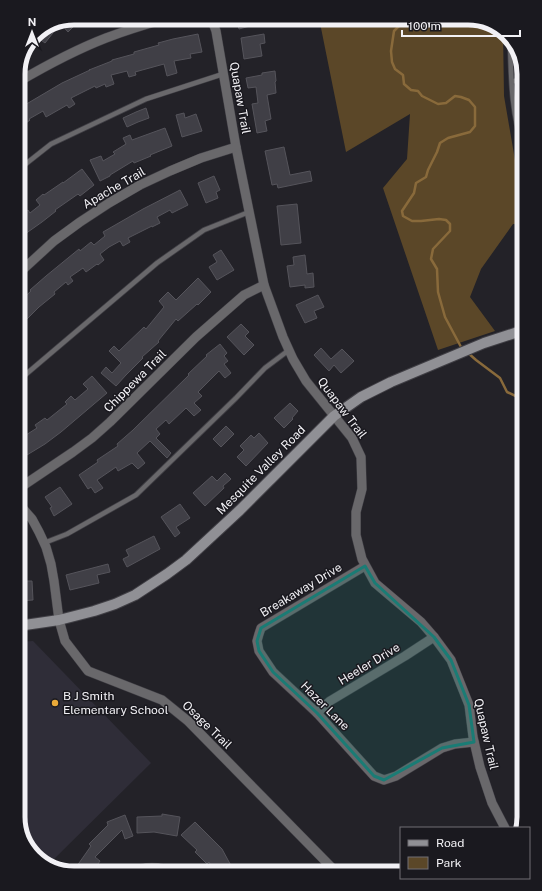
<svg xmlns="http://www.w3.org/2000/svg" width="542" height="891" viewBox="0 0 542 891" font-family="'Public Sans',sans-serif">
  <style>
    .built { fill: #2f2d38 }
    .green { fill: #5b4728 }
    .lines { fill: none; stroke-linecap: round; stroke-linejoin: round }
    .stream { stroke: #896a3b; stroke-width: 2.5 }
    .building { fill: #403f46; stroke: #55545b }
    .lane-casing { stroke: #403f45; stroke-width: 6 }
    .street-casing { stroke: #403f45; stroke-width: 10 }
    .secondary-casing { stroke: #403f45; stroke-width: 12 }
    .lane { stroke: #69686b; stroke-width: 4.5 }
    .street { stroke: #69686b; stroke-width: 9 }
    .secondary { stroke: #909095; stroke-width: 10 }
    .marked { fill: #1a7c75; fill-opacity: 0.2; stroke: #1a7c75; stroke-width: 3; stroke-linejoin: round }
    .poi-dot { fill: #eaaa39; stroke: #1a191f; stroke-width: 1.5 }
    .labels { text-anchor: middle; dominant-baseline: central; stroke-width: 3; stroke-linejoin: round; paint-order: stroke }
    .street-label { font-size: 12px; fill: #f2f1f5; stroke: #1a191f }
    .poi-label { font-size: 12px; fill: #f2f1f5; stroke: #1a191f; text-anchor: start }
    .rim { fill: none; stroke: #f2f1f5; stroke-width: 5 }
  </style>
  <rect width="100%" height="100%" fill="#232228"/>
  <path class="built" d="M33,641l118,122 -103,102 -5,-2 -19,-22 -6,-24v-175z"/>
  <path class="green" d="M319,18h153l27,10 4,4 1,64 11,64 9,13v52l-11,-1 -32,45 -11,28 25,34 -57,19 -55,-162 24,-29 3,-45 -64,38z"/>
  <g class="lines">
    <g class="stream">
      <path d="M418,18l-8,4 -9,2 -7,7 -3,20 1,11 3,7 8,6 1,9 7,6 7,1 4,5 16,8 8,-1 9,-7 6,1 8,3 6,7v19l-5,6 -22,6 -8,5 -3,9 -9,18 -2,7 -10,6 -2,10 -12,18 1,5 9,5h9l18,-2 7,1 4,4v7l-17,18 -2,10 6,10 1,23 7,25 16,30 3,2"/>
      <path d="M467,352l9,8 24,18 7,14 17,8"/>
    </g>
  </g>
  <g class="building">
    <path d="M74,18h8l-14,14 -7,-8z"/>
    <path d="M236,18h19l2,6 -18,5z"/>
    <path d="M60,24l-15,19 -11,-8 1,-1z"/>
    <path d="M198,34l4,18 -12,2 1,4 -17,3 3,12 -10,3 -3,-12 -29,8 1,3 -7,2 -2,-6 -16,4 3,9 -8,3 -1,-3 -9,4 -1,-2 -24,12 4,6 -6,4 -2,-3 -21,12 -3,-6 -14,8 1,1 -12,9v-20l44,-26 28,-13h-1l23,-9v-1l22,-6v-2l25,-7 -1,-2 15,-4z"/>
    <path d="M264,34l1,9 -5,1 2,12 -18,3 -3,-21z"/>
    <path d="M275,71l1,10 -1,1 1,11 -9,2 4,24 -6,2 2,10 -10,2 -5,-29 6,-1 -2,-16 -8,1 -2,-10 16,-3v-2z"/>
    <path d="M146,108l3,10 -11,4 -11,5 -4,-9 13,-6z"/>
    <path d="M184,113l1,5 11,-4 6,17 -20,6 -6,-22z"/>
    <path d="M165,128l7,18 -22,9 1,1 -17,7 -1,-2 -23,14v1l-10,5 -10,-21 11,-4 2,5 12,-7 -2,-2 13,-8 -3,-6 7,-3 2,5z"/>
    <path d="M284,147l6,28 20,-4 2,10 -34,7 -1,-4 -5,1 -7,-34z"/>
    <path d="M82,169l12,16 -14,11 -2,-2 -23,16 1,1 -14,11 -24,17v-23l10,-6 2,3 10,-8 -4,-5 7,-6 1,1 19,-13v1z"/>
    <path d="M214,176l6,14 -4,2 2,6 -12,5 -8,-20z"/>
    <path d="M180,190l8,15 -16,8 -2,-3 -13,7 3,6 -8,4v-1l-24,12 2,4 -7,4 -3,-5 -11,6 -9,7 4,6 -6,5 -1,-1 -11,8 -3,-4 -13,9 3,4 -5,4 -2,-3 -12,10 1,2 -16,13 -14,14 -7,-6v-12l13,-12 -1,-1 16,-14 33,-27 1,2 11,-9 3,3 11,-9 -2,-4 40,-23z"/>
    <path d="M297,204l4,39 -20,2 -4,-39z"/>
    <path d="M221,250l13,20 -17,10 -8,-13 8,-5 -4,-7z"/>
    <path d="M305,255l2,19 6,-1 1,14 -9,1v-3l-15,2 -3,-21 7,-1 -1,-8z"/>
    <path d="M198,278l13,14 -13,13 -1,-1 -19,17 -2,-2 -18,22 1,1 -17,15 1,1 -17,17 -10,11 -15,-13 5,-6 6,6 9,-10 -12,-12 5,-5 5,5 25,-24 2,2 18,-22 -5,-6 9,-9 8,8z"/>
    <path d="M318,295l6,12 -10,4 3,7 -12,5 -9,-18z"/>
    <path d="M241,324l8,8 -4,4 9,9 -10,10 -17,-18z"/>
    <path d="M220,344l7,9 -3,3 4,5 -4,3 7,9 -6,5 -6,-7 -21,21 4,4 -8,7 7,7 -7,6 -8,-8 -17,16 -3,-4 -10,9 4,5 -4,4 15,15 -4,5 -17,-17 -13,12 8,10 -7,6 -6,-6 -14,8 -2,-4 -19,13 6,8 -8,5 -4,-6 -3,2 -9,-14 19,-13 -1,-2 21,-14 -1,-2 16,-14 56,-55 -1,-1 19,-18 -1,-1z"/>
    <path d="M321,348l10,11 11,-10 12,12 -13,12 -7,-8 -5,6 -15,-16z"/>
    <path d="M92,376l15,17 -46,39 -16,12 -23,14 -4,-6v-12l19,-12 -2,-3 10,-7 2,2 20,-16 -2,-2 6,-6 4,4 13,-11 -5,-5z"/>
    <path d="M290,403l8,8 -6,7 1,1 -9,9 -10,-10z"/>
    <path d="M226,426l8,8 -13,13 -8,-8z"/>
    <path d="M259,433l9,10 -22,23 -9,-9 7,-7 -4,-4 11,-11 3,3z"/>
    <path d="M225,473l6,6 -8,7 1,2 -19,18 -12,-13 19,-17 5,5z"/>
    <path d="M60,487l12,17 -18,12 -4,-8 2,-1 -7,-10z"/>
    <path d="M180,504l10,14 -14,9 4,6 -5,4 -14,-20z"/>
    <path d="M154,536l6,13 -33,18 -4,-8 6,-3 -3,-6z"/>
    <path d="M108,564l2,8 -13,3 2,8 -29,7 -4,-15z"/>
    <path d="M18,581h14l1,19 -15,1z"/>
    <path d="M162,814l18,3 -3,19 -23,-4 -17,1v-16l25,-1z"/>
    <path d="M125,815l8,21 -8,3 -3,-9 -27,27 5,4 -8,12h-20l19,-27 -2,-2 19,-19 -1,-3z"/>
    <path d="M195,822l27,27 13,24h-20l-6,-11 -2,2 -12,-12 2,-2 -16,-15z"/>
  </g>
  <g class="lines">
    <g class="lane-casing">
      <g id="lane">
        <path d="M126,18l9,10"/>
        <path d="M510,40c1,35 1,76 14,109"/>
        <path d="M512,81h12"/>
        <path d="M18,170l33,-26 95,-45 77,-25"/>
        <path d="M18,381l139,-118 47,-33 45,-18"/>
        <path d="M44,543l23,-9 69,-39 100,-97 29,-30 24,-18"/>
      </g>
    </g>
    <g class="street-casing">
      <g id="street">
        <path d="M211,18l5,13 20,116 28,138 19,52 10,22 13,22 46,57 9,19 1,32 -6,23v23l6,24 13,24 46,39 13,15 17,23 18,45 4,32 7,30 12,36 13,25"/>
        <path d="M18,82c29,-17 57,-32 88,-44 21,-8 41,-14 62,-20"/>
        <path d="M18,274l36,-33 26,-19 29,-19 31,-18 30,-14 31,-13 35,-11"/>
        <path d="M18,489l55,-37 19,-14 18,-16 86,-85 48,-42 20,-10"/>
        <path d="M18,503l14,16 7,13 7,15 5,17 3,17 5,39 6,21 23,30 74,29 26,21 149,152"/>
        <path d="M365,566l-104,62 -2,6 -2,7 2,10 14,21 44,41 57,63 10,4 12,-4 46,-28 13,-4 19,-2"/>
        <path d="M317,713l13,-12 75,-45 29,-19"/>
        <path d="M131,873c12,-7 30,-7 42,0"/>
      </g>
    </g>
    <g class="secondary-casing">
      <path id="secondary" d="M18,626l41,-6 35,-9 21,-7 20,-9 32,-21 19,-14 54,-50 94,-94 27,-19 30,-15 93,-39 40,-13"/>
    </g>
    <use href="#lane" class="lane"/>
    <use href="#street" class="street"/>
    <use href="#secondary" class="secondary"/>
  </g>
  <path class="marked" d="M365,566l10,17 59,54 17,23 18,45 5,37 -32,6 -58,32 -10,-4 -57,-63 -44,-41 -14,-21 -2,-10 4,-13z"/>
  <circle class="poi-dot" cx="55" cy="703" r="4"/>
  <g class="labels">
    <g class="street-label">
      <text transform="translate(240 98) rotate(80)">Quapaw Trail</text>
      <text transform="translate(114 188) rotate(-30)">Apache Trail</text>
      <text transform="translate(135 381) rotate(-45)">Chippewa Trail</text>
      <text transform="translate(342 408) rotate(53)">Quapaw Trail</text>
      <text transform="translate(261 470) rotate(-45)">Mesquite Valley Road</text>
      <text transform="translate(301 590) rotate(-31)">Breakaway Drive</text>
      <text transform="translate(369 664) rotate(-31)">Heeler Drive</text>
      <text transform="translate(325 706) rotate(45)">Hazer Lane</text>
      <text transform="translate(207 725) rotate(44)">Osage Trail</text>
      <text transform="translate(486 734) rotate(77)">Quapaw Trail</text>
    </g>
    <g class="poi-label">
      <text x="63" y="696">B J Smith<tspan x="63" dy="14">Elementary School</tspan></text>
    </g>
  </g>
  <path d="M0 0H542V891H0ZM74 25H468A49 49 0 0 1 517 74V817A49 49 0 0 1 468 866H74A49 49 0 0 1 25 817V74A49 49 0 0 1 74 25Z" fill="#1a191f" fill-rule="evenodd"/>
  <path class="rim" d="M74 25H468A49 49 0 0 1 517 74V817A49 49 0 0 1 468 866H74A49 49 0 0 1 25 817V74A49 49 0 0 1 74 25Z"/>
  <rect x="400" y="827" width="130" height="52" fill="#1a191f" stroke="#706f75"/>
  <rect x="408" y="840" width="20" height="6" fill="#909095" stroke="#706f75"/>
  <text x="436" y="847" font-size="12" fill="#f2f1f5">Road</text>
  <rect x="408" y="857" width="20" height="12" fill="#5b4728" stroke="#706f75"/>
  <text x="436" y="867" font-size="12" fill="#f2f1f5">Park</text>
  <g transform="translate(32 32)" stroke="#1a191f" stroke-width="3" paint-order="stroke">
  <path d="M0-3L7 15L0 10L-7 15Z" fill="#f2f1f5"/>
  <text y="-6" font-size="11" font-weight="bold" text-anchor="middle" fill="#f2f1f5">N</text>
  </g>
  <path d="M402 30v6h118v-6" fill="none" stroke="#f2f1f5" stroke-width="2"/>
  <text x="408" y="30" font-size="12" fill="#f2f1f5" stroke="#1a191f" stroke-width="3" paint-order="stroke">100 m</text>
</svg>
